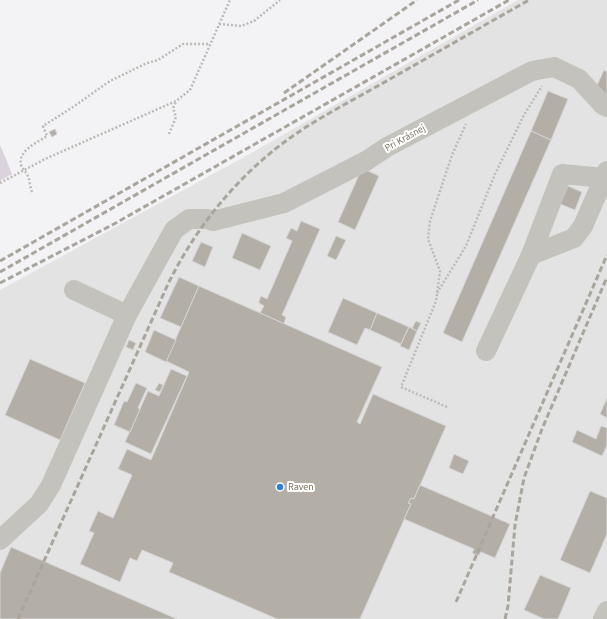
<svg xmlns="http://www.w3.org/2000/svg" width="607" height="619" viewBox="0 0 607 619" font-family="'Source Sans 3',sans-serif">
  <style>
    .built { fill: #e4e3e3 }
    .green { fill: #dbd3dc }
    .building { fill: #b3afa6; stroke: #d5d5d7 }
    .lines { fill: none; stroke-linecap: round; stroke-linejoin: round }
    .path { stroke: #bcbbb7; stroke-width: 2.5; stroke-dasharray: 2 2; stroke-linecap: butt }
    .minor { stroke: #c4c2bc; stroke-width: 20 }
    .rail { stroke: #a9a59c; stroke-width: 3; stroke-dasharray: 6 3; stroke-linecap: butt }
    .poi-dot { fill: #2e80da; stroke: #fff; stroke-width: 1.5 }
    .labels { text-anchor: middle; dominant-baseline: central; stroke-width: 4; stroke-linejoin: round; paint-order: stroke }
    .street-label { font-size: 10px; fill: #7c7562; stroke: #fff }
    .poi-label { font-size: 10px; fill: #7c7562; stroke: #fff; text-anchor: start }
  </style>
  <rect width="100%" height="100%" fill="#f3f2f5"/>
  <path class="built" d="M518,0h89v619h-607v-329l248,-135z"/>
  <path class="green" d="M0,146l1,1 11,27 -12,7z"/>
  <g class="building">
    <path d="M604,70l3,2v24l-12,-6z"/>
    <path d="M548,91l20,8 -17,41 -20,-9z"/>
    <path d="M55,129l2,5 -5,3 -3,-5z"/>
    <path d="M531,131l20,9 -89,202 -19,-9z"/>
    <path d="M362,168l17,8 -24,54 -17,-8z"/>
    <path d="M568,186l14,6 -7,18 -15,-6z"/>
    <path d="M301,221l19,8 -38,86 4,2 -2,7 -24,-11 4,-7 -5,-3v-2l2,-5 6,3 25,-58 -6,-3 5,-10 6,3z"/>
    <path d="M242,233l29,13 -11,24 -28,-12z"/>
    <path d="M336,236l10,4 -10,20 -9,-4z"/>
    <path d="M201,242l12,5 -8,20 -13,-6z"/>
    <path d="M179,277l20,9 -18,41 -21,-9z"/>
    <path d="M199,286l183,81 -25,55 3,2 13,-30 73,32 -32,73 -3,-1 -3,5 3,1 -51,115h-83l-108,-47 4,-9 -31,-13 -5,11 -7,-3 -10,24 -40,-18 14,-31 -5,-2 9,-20 15,7 19,-43 -14,-6 9,-20 24,11 38,-88 -23,-11z"/>
    <path d="M343,298l34,15 -7,17 -5,-2 -8,17 -29,-13z"/>
    <path d="M377,313l32,14 -8,17 -31,-14z"/>
    <path d="M416,321l5,2 -4,8 -5,-3z"/>
    <path d="M409,327l8,4 -8,19 -9,-4z"/>
    <path d="M154,330l22,10 -10,22 -21,-10z"/>
    <path d="M129,340l7,3 -3,7 -7,-3z"/>
    <path d="M30,359l55,24 -25,57 -55,-25z"/>
    <path d="M171,369l16,7 -36,78 -26,-12 23,-51 11,5z"/>
    <path d="M136,383l11,5 -9,20 2,1 -10,23 -16,-7 10,-24 3,1z"/>
    <path d="M159,383l4,2 -3,7 -5,-2z"/>
    <path d="M607,398v20l-7,-4z"/>
    <path d="M601,426l6,2v17l-5,11 -30,-14 5,-12 19,9z"/>
    <path d="M454,454l15,7 -6,13 -14,-6z"/>
    <path d="M420,485l90,39 -15,34 -14,-6 -3,4 -6,-3 2,-4 -70,-30 7,-15 -3,-1 3,-5 3,1z"/>
    <path d="M590,491l17,7v36l-17,39 -30,-13z"/>
    <path d="M11,547l166,72h-177v-46z"/>
    <path d="M540,575l31,13 -13,31h-14l-20,-9z"/>
  </g>
  <g class="lines">
    <g class="path">
      <path d="M219,24l22,2 13,-5 26,-21"/>
      <path d="M169,134l7,-17 -3,-9 3,-6"/>
      <path d="M0,183l45,-24 131,-58 14,-11 40,-90"/>
      <path d="M32,192c-2,-5 -2,-11 -4,-16 -2,-4 -5,-6 -7,-11 -3,-15 16,-22 26,-29l-4,-10 30,-19 37,-26 37,-18 11,-3 25,-16h27"/>
      <path d="M437,293l29,-47 29,-72 29,-59 18,-29"/>
      <path d="M447,407l-46,-20 35,-86 4,-30 -12,-32 2,-18 22,-66 14,-31"/>
    </g>
    <g class="minor">
      <path d="M531,255l31,-81 42,4"/>
      <path d="M74,290l53,25"/>
      <path d="M486,351l45,-96 43,-17 9,-12 24,-55"/>
      <path d="M0,540l39,-36 12,-19 76,-170 47,-85 15,-11h18l6,2 71,-18 82,-42 21,-14 145,-76 22,-4 25,12 24,26 4,2"/>
      <path d="M603,619l4,-8"/>
    </g>
    <g class="rail">
      <path d="M284,93l133,-93"/>
      <path d="M0,261l459,-261"/>
      <path d="M0,272l478,-272"/>
      <path d="M0,283l114,-59 395,-224"/>
      <path d="M456,602l151,-347"/>
      <path d="M18,619l150,-335c32,-65 81,-122 143,-160 26,-16 53,-30 79,-45 46,-26 93,-53 139,-79"/>
      <path d="M505,619l3,-13 7,-81 9,-47 18,-49 65,-152"/>
    </g>
  </g>
  <circle class="poi-dot" cx="280" cy="487" r="4"/>
  <g class="labels">
    <g class="street-label">
      <text transform="translate(405 138) rotate(-29)">Pri Krásnej</text>
    </g>
    <g class="poi-label">
      <text x="288" y="487">Raven</text>
    </g>
  </g>
</svg>
